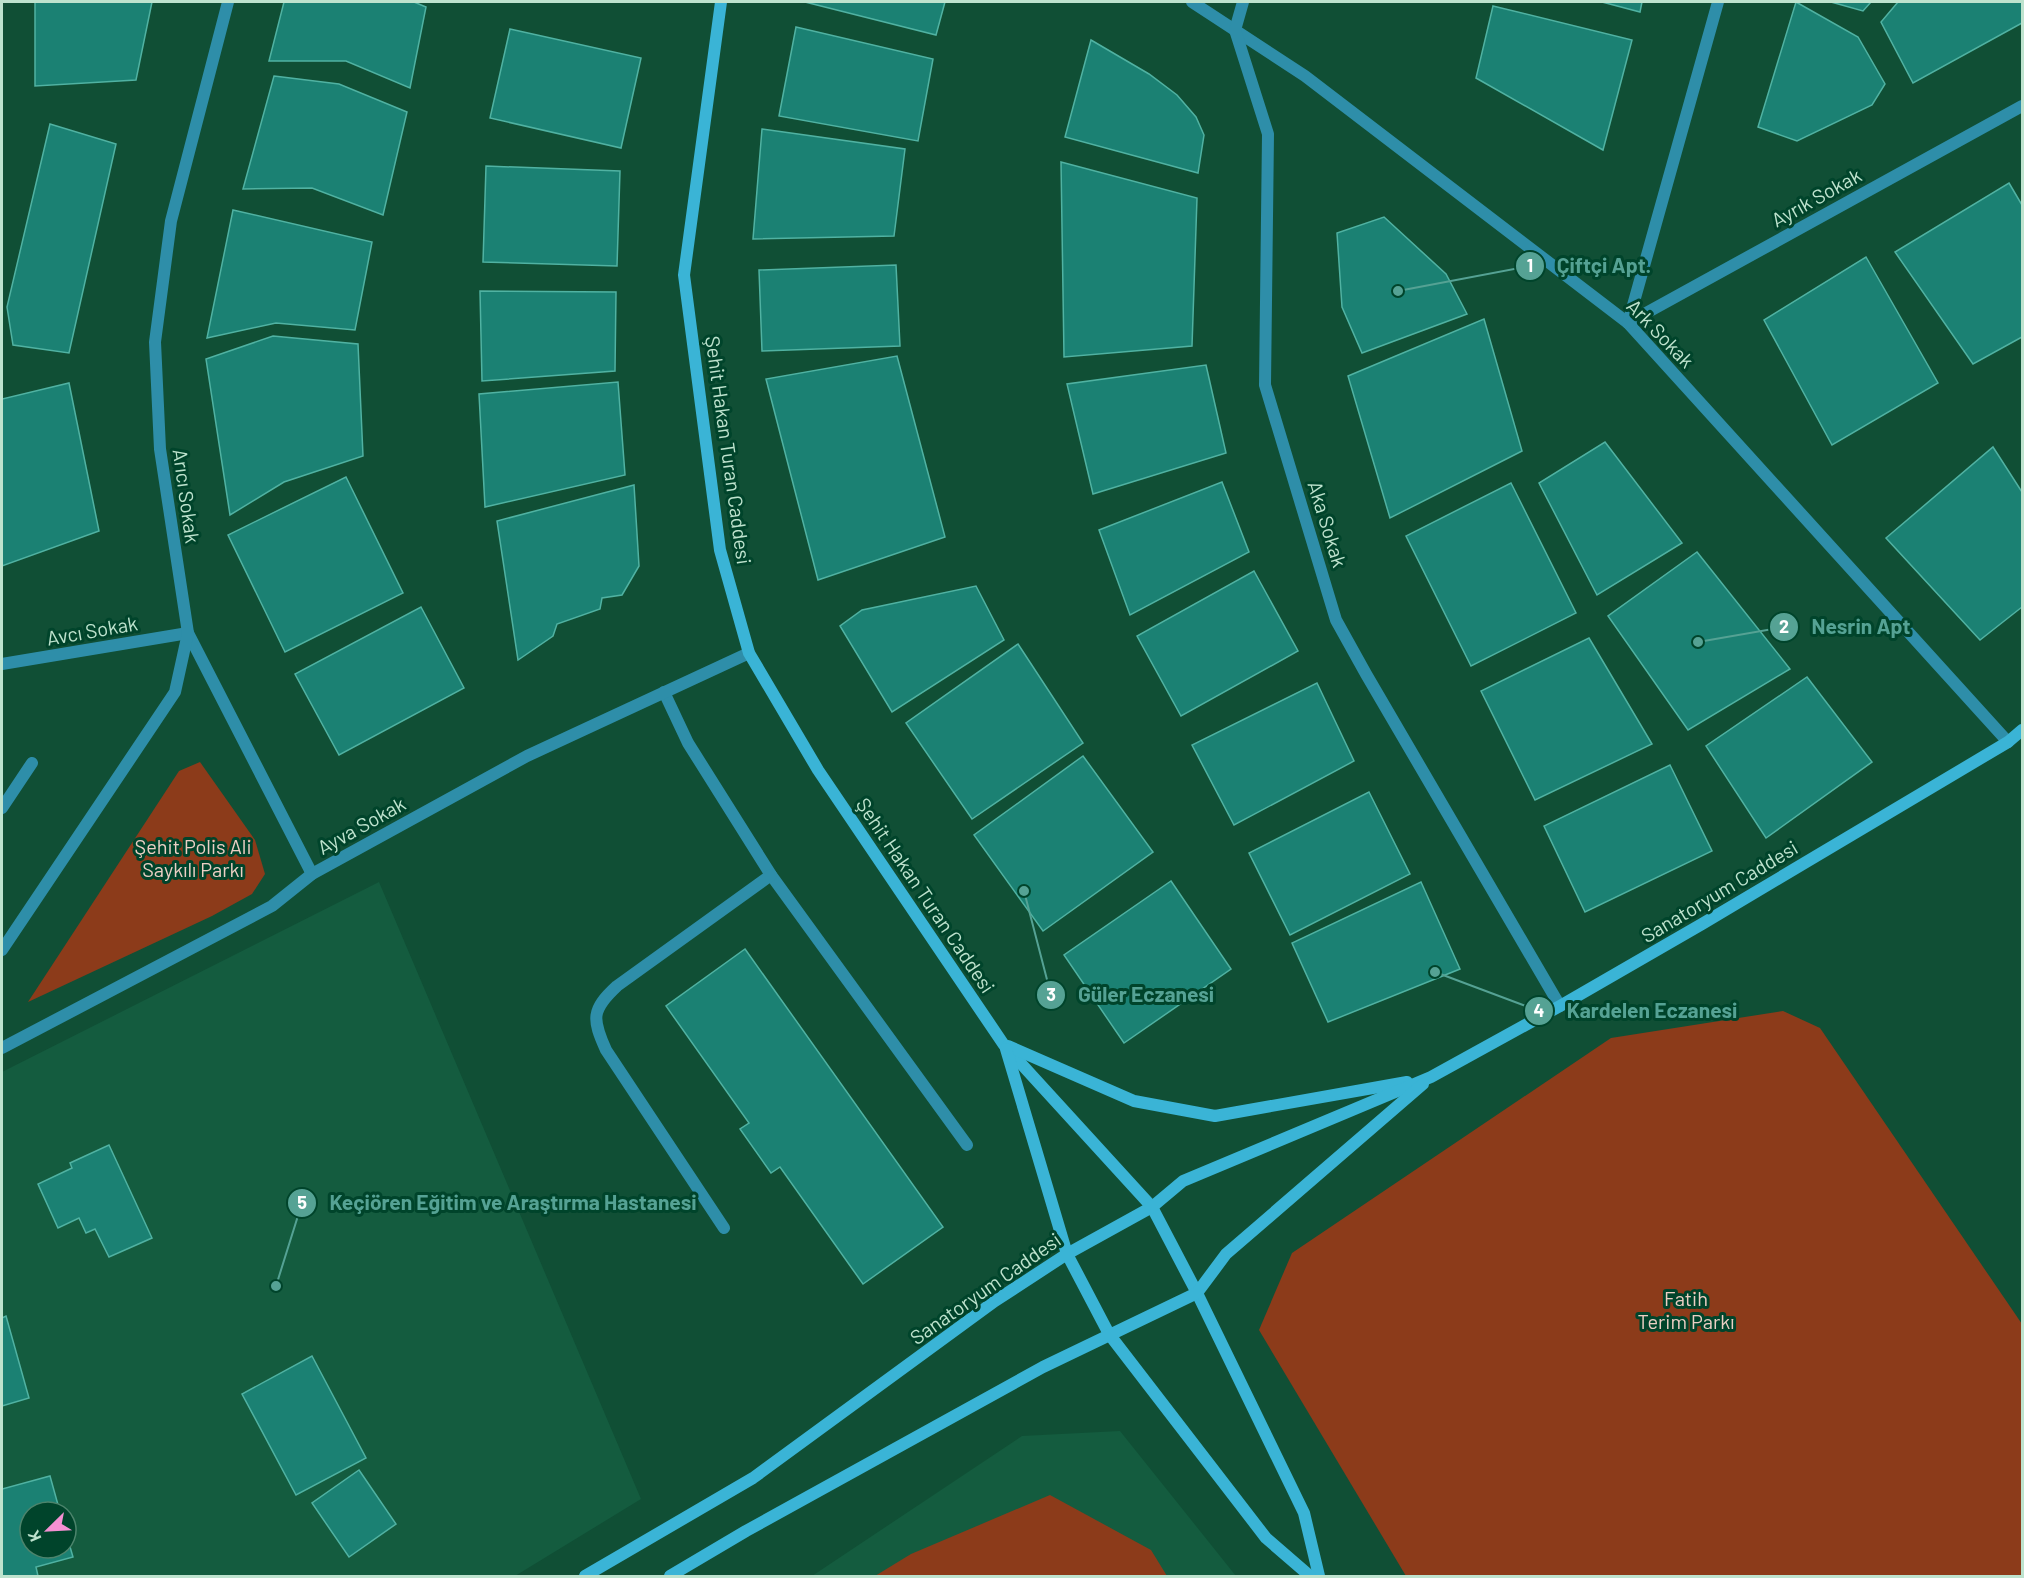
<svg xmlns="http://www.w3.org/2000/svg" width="2024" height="1578" viewBox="0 0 2024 1578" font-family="Barlow,sans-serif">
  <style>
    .built { fill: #145c3f; fill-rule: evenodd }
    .green { fill: #8c3b1a }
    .building { fill: #1b8173; stroke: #50b2a2; stroke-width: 1.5 }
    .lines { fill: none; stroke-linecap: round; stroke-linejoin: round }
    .lane { stroke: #2e8ea9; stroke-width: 12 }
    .street { stroke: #2e8ea9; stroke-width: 12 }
    .secondary { stroke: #3ab4d6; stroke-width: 12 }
    .labels { text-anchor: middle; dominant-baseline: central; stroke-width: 6; stroke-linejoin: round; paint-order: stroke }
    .street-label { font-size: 20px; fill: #bee3ce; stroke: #00442b }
    .park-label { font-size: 20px; fill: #eccfc4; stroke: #00442b }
    .leader { fill: none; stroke: #55a294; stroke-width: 2 }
    .callout-dot { fill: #55a294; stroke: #00442b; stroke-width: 2 }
    .mark-label { font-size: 18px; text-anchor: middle; font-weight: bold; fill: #fff }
    .callout-label { font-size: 21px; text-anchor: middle; font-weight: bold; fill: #55a294; stroke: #00442b; stroke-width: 6; stroke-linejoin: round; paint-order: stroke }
  </style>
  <rect width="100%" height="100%" fill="#104f35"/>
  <g class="built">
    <path d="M379,882l262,617 -126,77h-513v-504zM30,1512h36v36h-36z"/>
    <path d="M1120,1431l116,145h-424l210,-140z"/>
  </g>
  <g class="green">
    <path d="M200,762l55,78 10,34 -13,20 -40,22 -184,86 151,-231z"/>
    <path d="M1783,1011l37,17 202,296v252h-616l-147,-246 33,-77 319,-215z"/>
    <path d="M1050,1495l101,55 16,26h-292l36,-22z"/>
  </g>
  <g class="building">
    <path d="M35,2h117l-16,78 -101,6z"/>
    <path d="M284,2h130l12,5 -16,81 -64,-27h-77z"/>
    <path d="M805,2h140l-9,33z"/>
    <path d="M1602,2h40l-2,10z"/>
    <path d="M1796,2l62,35 27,47 -13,21 -75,36 -39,-14z"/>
    <path d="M1831,2h40l-8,9z"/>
    <path d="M1898,2h124v21l-109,60 -32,-61z"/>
    <path d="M1493,6l139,34 -29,110 -127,-72z"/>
    <path d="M796,27l137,32 -15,82 -139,-25z"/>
    <path d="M510,29l131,29 -20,90 -131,-30z"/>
    <path d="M1091,40l58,34 28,21 19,22 8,18 -6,38 -133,-36z"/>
    <path d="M274,76l65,8 68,28 -24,103 -71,-27 -69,1z"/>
    <path d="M50,124l66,20 -47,209 -56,-8 -6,-38z"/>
    <path d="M762,129l143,20 -11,87 -141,3z"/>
    <path d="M1061,162l136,36 -5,148 -128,11z"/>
    <path d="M486,166l134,5 -3,95 -134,-4z"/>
    <path d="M2009,183l13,22v132l-49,27 -78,-112z"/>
    <path d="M233,210l139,32 -17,88 -79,-7 -69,15z"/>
    <path d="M1384,217l62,57 21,40 -105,39 -20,-46 -5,-74z"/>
    <path d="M1866,257l72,126 -106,62 -68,-125z"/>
    <path d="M896,265l4,81 -138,5 -3,-81z"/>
    <path d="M480,291l136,1 -1,79 -133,10z"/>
    <path d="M1484,319l38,132 -132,67 -42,-142z"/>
    <path d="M273,336l85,8 5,112 -79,26 -54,33 -24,-156z"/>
    <path d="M897,356l48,181 -127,43 -52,-201z"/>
    <path d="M1206,365l20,88 -133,41 -26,-110z"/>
    <path d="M618,382l7,93 -140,32 -6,-113z"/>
    <path d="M69,383l30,148 -97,35v-167z"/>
    <path d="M1605,442l77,101 -85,52 -58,-112z"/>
    <path d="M1993,447l29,45v115l-42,33 -94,-102z"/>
    <path d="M346,477l57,116 -118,59 -57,-117z"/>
    <path d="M1222,482l27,70 -119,63 -31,-85z"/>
    <path d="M1511,483l65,130 -105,53 -65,-130z"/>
    <path d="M634,485l5,81 -17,29 -20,3 -2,11 -43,15 -4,12 -35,24 -21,-139z"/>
    <path d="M1697,552l93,117 -102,61 -80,-114z"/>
    <path d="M1254,571l44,80 -117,65 -44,-80z"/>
    <path d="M976,586l28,54 -112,72 -52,-86 22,-16z"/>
    <path d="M421,607l43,81 -125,67 -44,-81z"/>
    <path d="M1589,638l63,106 -117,56 -54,-109z"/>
    <path d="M1018,644l65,99 -111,76 -66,-96z"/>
    <path d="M1807,677l65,85 -106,76 -60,-92z"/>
    <path d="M1317,683l37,78 -120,64 -42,-80z"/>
    <path d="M1083,756l70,96 -110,79 -69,-96z"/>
    <path d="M1670,765l42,86 -127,61 -41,-86z"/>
    <path d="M1369,792l41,82 -120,61 -41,-82z"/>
    <path d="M1171,881l60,88 -107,74 -60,-88z"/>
    <path d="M1421,882l39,87 -132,53 -36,-79z"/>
    <path d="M745,949l198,278 -80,57 -83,-117 -9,6 -31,-44 9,-6 -83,-117z"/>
    <path d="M109,1145l43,93 -43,19 -14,-28 -9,4 -7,-15 -21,10 -20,-44 34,-16 -2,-5z"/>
    <path d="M6,1316l23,82 -27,8v-88z"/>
    <path d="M312,1356l54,102 -70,37 -54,-101z"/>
    <path d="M359,1470l37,54 -47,33 -37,-54z"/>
    <path d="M50,1476l10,36h-30v36h36v-15l7,24 -37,10 2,9h-36v-87z"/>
  </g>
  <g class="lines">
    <g class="lane">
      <path d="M664,692l24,51 83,132 196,270"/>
      <path d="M2,808l30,-45"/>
      <path d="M724,1228l-118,-178c-14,-31 -15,-40 11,-64l154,-111"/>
    </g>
    <g class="street">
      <path d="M1192,2l113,74 323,247 380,419"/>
      <path d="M1243,2l-8,28 33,104 -3,251 71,235 30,54 194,332"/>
      <path d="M1628,323l394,-217"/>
      <path d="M1628,323l90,-321"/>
      <path d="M2,664l186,-31 124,241"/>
      <path d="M2,950l173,-258 13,-59 -28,-184 -5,-107 16,-121 57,-219"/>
      <path d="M2,1048l270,-142 40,-32 215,-118 222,-103"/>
    </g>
    <g class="secondary">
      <path d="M721,2l-37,273 36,275 29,103 69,117 186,275 148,162 45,86 107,220 15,63"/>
      <path d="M1008,1046l126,55 81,15 192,-34"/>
      <path d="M1006,1049l61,205 42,80 157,204 44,38"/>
      <path d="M585,1576l168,-98 242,-177 72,-47 85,-47 31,-26 248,-104 129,-71 142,-82 306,-182 14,-12"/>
      <path d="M670,1576l76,-45 297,-164 154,-74 29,-39 197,-170"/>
    </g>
  </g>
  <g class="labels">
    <g class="street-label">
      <text transform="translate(1816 197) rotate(-29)">Ayrık Sokak</text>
      <text transform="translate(1661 333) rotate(46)">Ark Sokak</text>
      <text transform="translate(729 450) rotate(82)">Şehit Hakan Turan Caddesi</text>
      <text transform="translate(187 496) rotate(82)">Arıcı Sokak</text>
      <text transform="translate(1328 524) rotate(73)">Aka Sokak</text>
      <text transform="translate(92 630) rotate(-10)">Avcı Sokak</text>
      <text transform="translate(361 825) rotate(-29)">Ayva Sokak</text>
      <text transform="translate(1719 891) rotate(-31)">Sanatoryum Caddesi</text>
      <text transform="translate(926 895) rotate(56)">Şehit Hakan Turan Caddesi</text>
      <text transform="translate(985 1288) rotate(-35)">Sanatoryum Caddesi</text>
    </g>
    <g class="park-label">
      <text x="193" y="846">Şehit Polis Ali<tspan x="193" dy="23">Saykılı Parkı</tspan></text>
      <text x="1686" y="1298">Fatih<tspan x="1686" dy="23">Terim Parkı</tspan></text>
    </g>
  </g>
  <path class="leader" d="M1398 291L1530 266M1698 642L1784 627M1024 891L1051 995M1435 972L1539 1011M276 1286L302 1203"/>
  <g class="callout-dot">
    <circle cx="1398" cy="291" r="6"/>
    <circle cx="1698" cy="642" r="6"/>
    <circle cx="1024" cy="891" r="6"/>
    <circle cx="1435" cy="972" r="6"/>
    <circle cx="276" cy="1286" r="6"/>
    <circle cx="1530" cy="266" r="15"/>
    <circle cx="1784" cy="627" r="15"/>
    <circle cx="1051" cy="995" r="15"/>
    <circle cx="1539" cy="1011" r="15"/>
    <circle cx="302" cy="1203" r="15"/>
  </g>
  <g class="mark-label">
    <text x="1530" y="272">1</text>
    <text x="1784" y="633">2</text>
    <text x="1051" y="1001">3</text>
    <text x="1539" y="1017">4</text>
    <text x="302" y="1209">5</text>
  </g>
  <g class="callout-label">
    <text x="1604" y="273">Çiftçi Apt.</text>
    <text x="1861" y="634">Nesrin Apt</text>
    <text x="1146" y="1002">Güler Eczanesi</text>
    <text x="1652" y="1018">Kardelen Eczanesi</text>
    <text x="513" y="1210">Keçiören Eğitim ve Araştırma Hastanesi</text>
  </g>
  <rect width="2024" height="1578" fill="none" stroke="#bee3ce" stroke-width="6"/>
  <g transform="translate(48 1530) rotate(246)"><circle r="28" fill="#00442b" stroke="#4c846c" stroke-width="1.5"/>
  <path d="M0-4.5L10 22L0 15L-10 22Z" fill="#f491d3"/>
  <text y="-9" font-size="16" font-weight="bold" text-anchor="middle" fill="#bee3ce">K</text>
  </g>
</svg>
